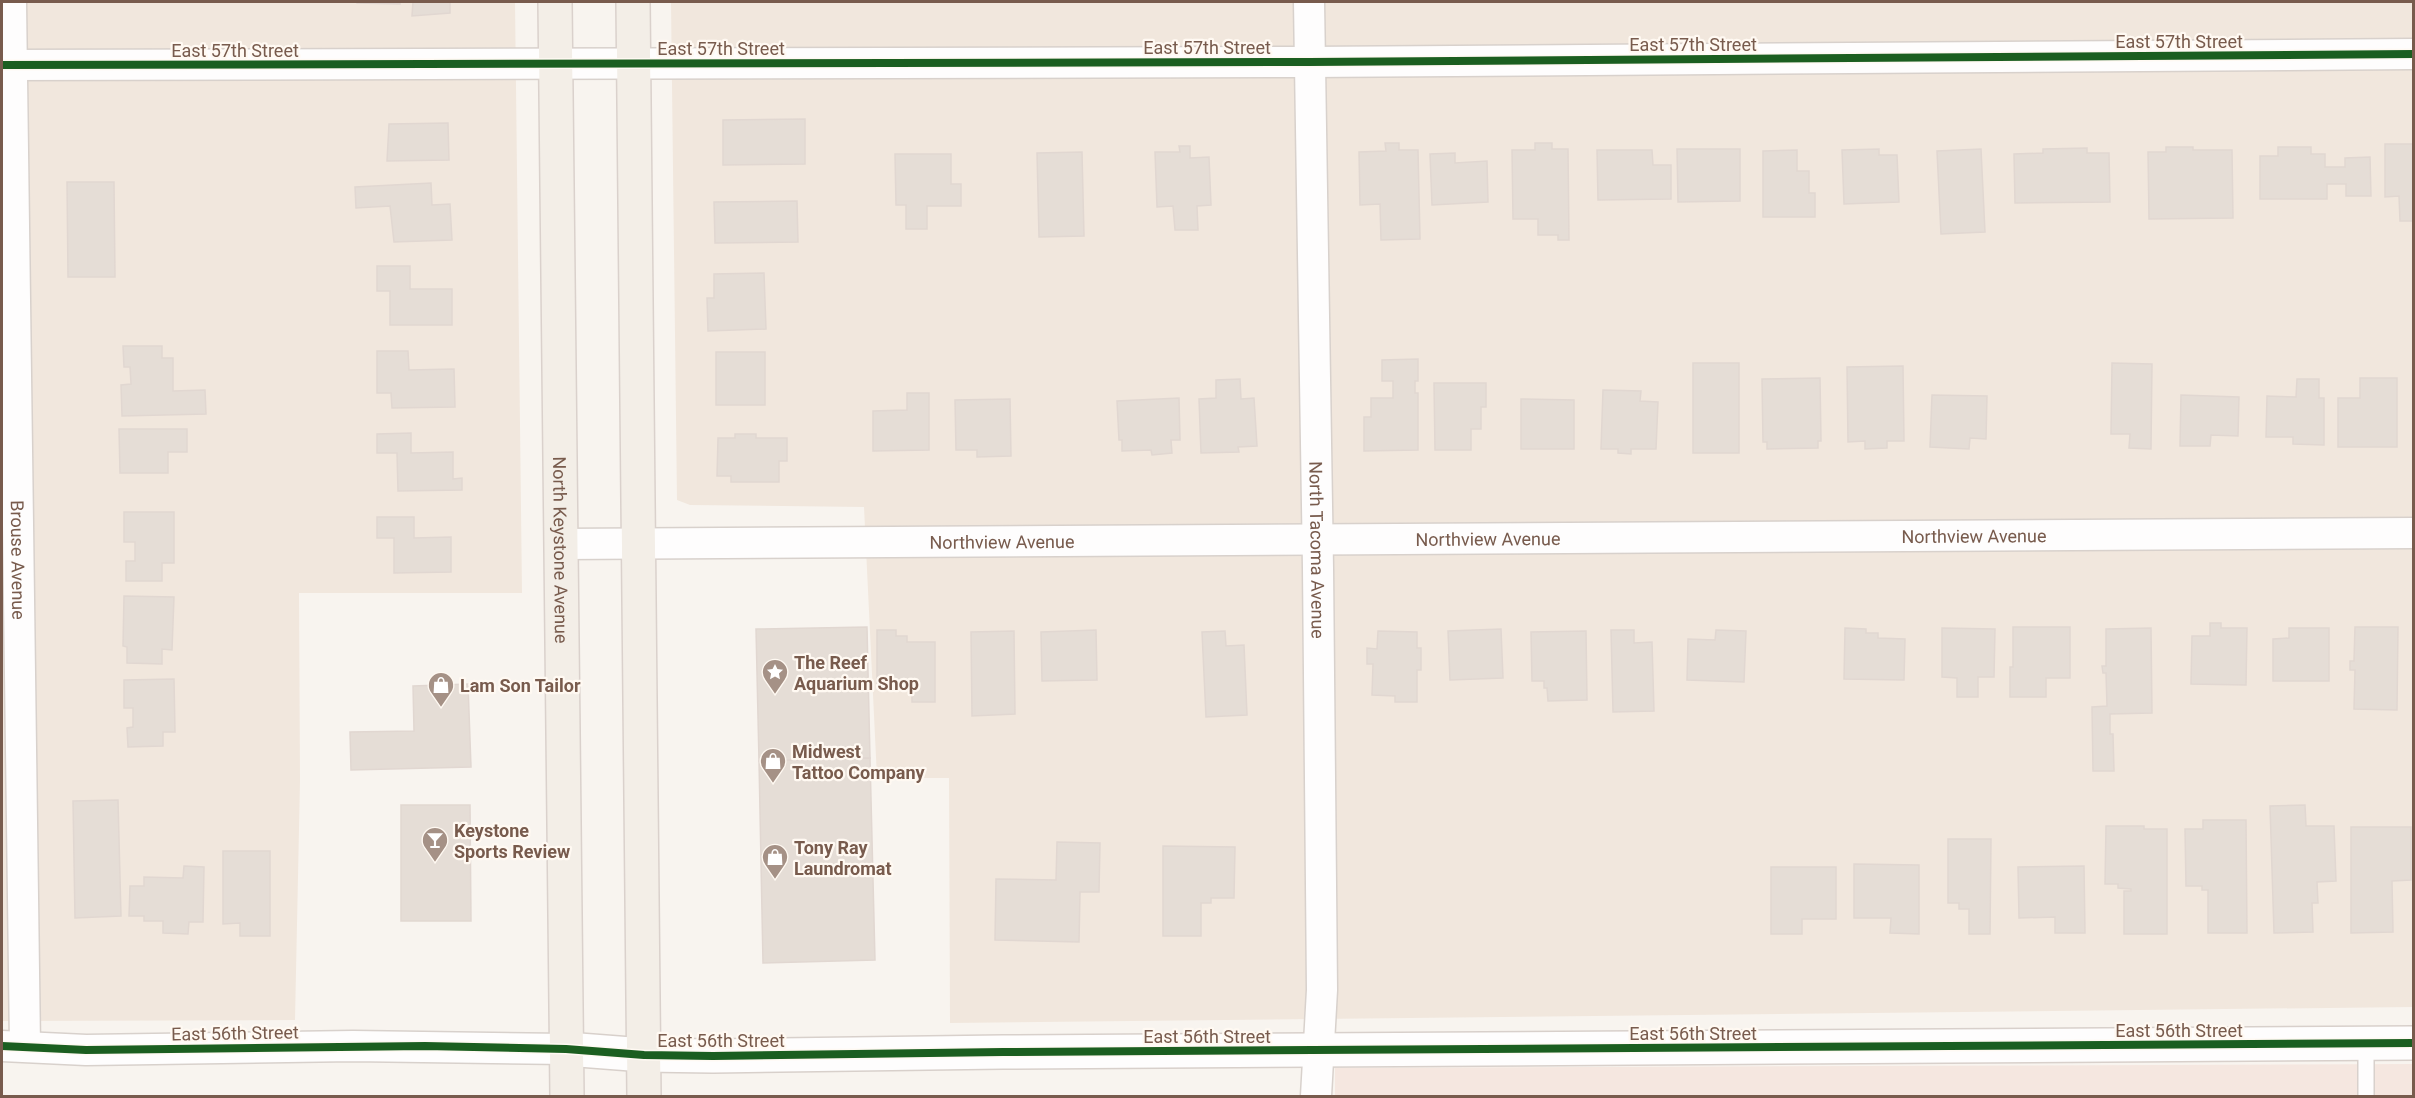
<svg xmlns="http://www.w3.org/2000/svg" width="2415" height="1098" viewBox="0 0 2415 1098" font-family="Roboto,sans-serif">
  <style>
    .residential { fill: #f1e7dd }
    .commercial { fill: #f5e7e0 }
    .building { fill: #e5ddd6; stroke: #e1d7d1; stroke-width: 1.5 }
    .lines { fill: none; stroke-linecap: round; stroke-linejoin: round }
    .lane-casing { stroke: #d8d1cc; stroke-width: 18 }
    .street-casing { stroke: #d8d1cc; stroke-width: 33 }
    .secondary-casing { stroke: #d8d0cb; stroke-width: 36 }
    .primary-casing { stroke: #dad1cc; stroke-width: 36 }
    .lane { stroke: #fefdfd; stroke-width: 15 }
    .street { stroke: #fefdfd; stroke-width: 30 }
    .secondary { stroke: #fefdfd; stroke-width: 33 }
    .primary { stroke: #f3eee7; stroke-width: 33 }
    .cycleway-casing { stroke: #fff9f2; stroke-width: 11 }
    .cycleway { stroke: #1b5e20; stroke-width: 8 }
    .labels { text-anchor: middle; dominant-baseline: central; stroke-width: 4.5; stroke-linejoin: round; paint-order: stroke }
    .street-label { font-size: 18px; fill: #785b4d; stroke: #fff9f2 }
    .poi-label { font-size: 18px; font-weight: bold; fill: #785b4d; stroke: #fff9f2; text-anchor: start }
  </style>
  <rect width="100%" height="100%" fill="#f8f4ef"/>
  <g class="residential">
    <path d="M2,2h513l7,591h-223l1,188 -5,239 -293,1z"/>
    <path d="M671,2h1742v1005l-1463,16 -1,-245h-72l-13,-271 -174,-2 -13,-5z"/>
  </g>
  <path class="commercial" d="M2414,1064l-1,32h-1078v-28z"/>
  <g class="building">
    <path d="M357,2h43v2l-43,-1z"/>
    <path d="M413,2h37v11l-38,3z"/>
    <path d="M805,119v45l-82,1v-45z"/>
    <path d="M448,123l1,37 -62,1 2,-37z"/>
    <path d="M1385,143h14v7h19l2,89 -39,1 -1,-36 -20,1 -1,-53 27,-1z"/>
    <path d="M1535,143h17v6h16l1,91h-11v-5h-20v-16h-25l-1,-69h23z"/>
    <path d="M2385,144h29v77h-14l-1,-25 -14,1z"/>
    <path d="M1179,146h11v12l19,-1 2,48 -14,1 1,24h-23l-2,-24 -16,1 -2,-55h25z"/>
    <path d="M2166,147h27v3h39l1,68 -84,1 -1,-67h18z"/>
    <path d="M2278,147h33v7h14v13h20v-9l25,-1 1,39h-25v-12h-19v15h-67v-43h18z"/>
    <path d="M2087,148v5h22l1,49 -95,1 -1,-49 29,-1v-4z"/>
    <path d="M1677,149h63v52l-62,1z"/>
    <path d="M1879,149v6h18l2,47 -55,2 -2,-54z"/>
    <path d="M1981,149l4,83 -44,2 -4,-83z"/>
    <path d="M1597,150h55l1,15h18v34l-73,1z"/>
    <path d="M1797,150v21h12v22h6v24h-52v-66z"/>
    <path d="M1082,152l2,84 -45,1 -2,-84z"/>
    <path d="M1455,153v10l32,-2 1,41 -56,3 -2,-51z"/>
    <path d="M895,154h56v30h10v22h-34v23h-21v-24h-10z"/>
    <path d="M67,182h47l1,95h-47z"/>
    <path d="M431,183l1,22 18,-1 2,36 -58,2 -4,-36 -34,2 -1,-21z"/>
    <path d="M797,201l1,41 -83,1 -1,-41z"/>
    <path d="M377,266h33v23h42v36h-62v-34h-13z"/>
    <path d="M764,273l2,56 -58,2 -1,-33h7v-24z"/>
    <path d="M123,346h39v12h11v33l32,-1 1,24 -84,2 -1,-31 10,-1 -1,-17h-6z"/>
    <path d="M377,351h31l1,19 45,-1 1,38 -63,1 -1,-15h-14z"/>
    <rect x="716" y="352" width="49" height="53"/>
    <path d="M1418,359v22h-3v12h3v57l-54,1v-34h7v-19h22v-17h-11v-21z"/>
    <rect x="1693" y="363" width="46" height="90"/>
    <path d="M2112,363l40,1 -1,85 -22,-1 1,-14h-19z"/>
    <path d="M1903,366l1,75h-17v7l-22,1v-8l-17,1 -1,-75z"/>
    <path d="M1820,378l1,63h-3v7l-51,1v-7h-4l-1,-63z"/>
    <path d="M2360,378h37v69h-59v-49h22z"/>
    <path d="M1240,379l1,20 13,-1 3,48 -19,1 1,5 -38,1 -2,-54 17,-1v-18z"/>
    <path d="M2297,379h22v19h5v47l-31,-1v-7h-27l1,-41 29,1z"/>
    <path d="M1434,383h52v24h-5v22h-10v21h-36z"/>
    <path d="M1603,390l38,1 -1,10 18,1 -2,47h-25v5l-13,-1v-4h-17z"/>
    <path d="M907,393h22v57l-56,1v-40l34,-1z"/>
    <path d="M1932,395l55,1 -1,43 -16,-1 -1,11 -39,-2z"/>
    <path d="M2181,395l58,2 -1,39 -27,-1 -1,11h-30z"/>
    <path d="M1179,398l1,42h-9l1,13 -20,2 -1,-5 -29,1v-11h-3l-2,-39z"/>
    <path d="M1010,399l1,57 -34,1v-7h-21l-1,-50z"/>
    <path d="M1521,399l53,1v49h-53z"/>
    <path d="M119,429h68v23h-19v21h-48z"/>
    <path d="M411,433v20l42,-1v27l9,-1v12l-64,1 -1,-38h-20v-19z"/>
    <path d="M735,434h21v4h31v23h-8v21h-48v-6h-14l1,-38h17z"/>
    <path d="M124,512h50v51h-12v18h-36v-20h9v-19h-11z"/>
    <path d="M377,517h37v21l37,-1v35l-57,1v-35h-17z"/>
    <path d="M124,596l50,1 -2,53 -10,-1v15l-35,-1v-16l-4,-1z"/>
    <path d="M2210,623h11v5h26l-1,57 -55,-1 1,-48h18z"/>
    <path d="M867,627l3,131 -111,3 -3,-132z"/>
    <path d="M2013,627h57v51h-24v19h-36v-30h3z"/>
    <path d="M2355,627h43l-1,83 -43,-1 1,-39h-5v-9h4z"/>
    <path d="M1845,628l21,1v4h12v5l27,1 -1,41 -60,-1z"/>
    <path d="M1942,628l53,1 -1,48h-16v20h-21v-19l-15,-1z"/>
    <path d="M2151,628l1,85 -42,1v20h3l1,37h-21l-1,-64 15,-1 -1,-33h-3l-1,-7h4v-37z"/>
    <path d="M2289,628h40v53h-56v-42l16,-1z"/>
    <path d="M1501,629l2,49 -53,2 -2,-49z"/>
    <path d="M877,630h19v6h11v6h28v60h-23v-19h-8v6h-9v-6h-18z"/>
    <path d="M1096,630l1,50 -55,1 -1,-49z"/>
    <path d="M1611,630h23v13l18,-1 2,69 -41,1z"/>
    <path d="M1716,630l30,1 -2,51 -57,-2 1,-41 27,1z"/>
    <path d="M1014,631l1,83 -43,2 -1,-84z"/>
    <path d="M1225,631l1,15 18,-1 3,70 -41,2 -4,-85z"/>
    <path d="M1378,631l39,1v16h4v22h-4v32h-22v-6l-23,-1 1,-31h-6v-16l10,1z"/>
    <path d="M1586,631l1,69 -39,1 -1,-13h-3v-7h-12l-1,-49z"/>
    <path d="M174,679l1,53h-12v14l-35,1 -1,-19 6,-1v-19h-9v-28z"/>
    <path d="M468,684l3,83 -120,3 -1,-38 64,-1 -1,-45z"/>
    <path d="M870,758l5,202 -112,3 -4,-202z"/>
    <path d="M118,800l3,116 -46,2 -2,-117z"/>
    <path d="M401,805h69l1,116h-70z"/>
    <path d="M2305,805l1,21h28l2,55 -19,1 1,21h-6l1,29 -39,1 -4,-127z"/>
    <path d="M2203,820h43l1,113h-39v-43h-6v-4h-16l-1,-57h18z"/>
    <path d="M2106,826h38v3h23v105h-43v-43h7v-2l-13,-1v-4h-13z"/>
    <path d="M2351,827h60v53l-19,1 1,51 -42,1z"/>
    <path d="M1948,839h43l-1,95h-21v-25h-10v-6h-11z"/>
    <path d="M1057,842l43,1 -1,49h-19l-1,50 -84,-2 1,-61 60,1z"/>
    <path d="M1163,846l72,1 -1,51h-23v5h-10v33h-38z"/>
    <path d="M223,851h47v85h-30v-13l-17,1z"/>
    <path d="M1854,864l65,1v69l-29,-1 1,-15h-37z"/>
    <path d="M184,866l20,1 -1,55h-14l-1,12 -25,-1v-12h-19v-5h-15l1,-30h14v-9l39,1z"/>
    <path d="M2084,866l1,67h-30v-16l-36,1 -1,-51z"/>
    <path d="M1771,867h65v52h-34v15h-31z"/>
  </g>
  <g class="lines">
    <g class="lane-casing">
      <path id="lane" d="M2366,1044v52"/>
    </g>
    <g class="street-casing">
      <g id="street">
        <path id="s1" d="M11,2l14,1044"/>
        <path id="s2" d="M1309,2l9,566 4,422 -6,106"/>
        <path d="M2,65l1307,-3 1105,-8"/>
        <path id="s3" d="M561,544l1853,-11"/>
        <path d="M2,1046l84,4 267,-4 213,3"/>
      </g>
    </g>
    <g class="secondary-casing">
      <path id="secondary" d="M566,1049l78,6 69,1 290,-4 1411,-9"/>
    </g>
    <g class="primary-casing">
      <g id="primary">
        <path id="s4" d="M555,2l12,1094"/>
        <path d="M633,2l11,1094"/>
      </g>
    </g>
    <use href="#lane" class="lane"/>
    <use href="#street" class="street"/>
    <use href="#secondary" class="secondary"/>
    <use href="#primary" class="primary"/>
    <g class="cycleway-casing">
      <g id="cycleway">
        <path d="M2,65l1307,-3 1105,-8"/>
        <path d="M2,1046l84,4 339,-4 141,3 78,6 69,1 290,-4 1411,-9"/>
      </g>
    </g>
    <use href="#cycleway" class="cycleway"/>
  </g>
  <defs>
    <g id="sight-pin" transform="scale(1.35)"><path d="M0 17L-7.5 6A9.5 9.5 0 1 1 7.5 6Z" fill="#a59186" stroke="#fff9f2"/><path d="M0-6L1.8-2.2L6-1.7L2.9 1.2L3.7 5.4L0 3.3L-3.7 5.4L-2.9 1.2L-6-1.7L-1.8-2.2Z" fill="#fff"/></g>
    <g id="shop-pin" transform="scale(1.35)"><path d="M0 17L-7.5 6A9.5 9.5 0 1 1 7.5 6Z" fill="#a59186" stroke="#fff9f2"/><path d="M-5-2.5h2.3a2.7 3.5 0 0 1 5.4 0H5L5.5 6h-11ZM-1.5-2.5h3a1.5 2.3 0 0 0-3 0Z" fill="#fff"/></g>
    <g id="bar-pin" transform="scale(1.35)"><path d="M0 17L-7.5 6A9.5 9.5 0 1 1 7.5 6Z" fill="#a59186" stroke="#fff9f2"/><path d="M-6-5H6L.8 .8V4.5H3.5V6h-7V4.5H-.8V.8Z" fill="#fff"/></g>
  </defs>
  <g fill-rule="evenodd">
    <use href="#sight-pin" x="775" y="672"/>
    <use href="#shop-pin" x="441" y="685"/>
    <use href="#shop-pin" x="773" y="761"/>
    <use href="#bar-pin" x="435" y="840"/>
    <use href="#shop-pin" x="775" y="857"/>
  </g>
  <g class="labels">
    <g class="street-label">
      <text x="2179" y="41">East 57th Street</text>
      <text x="1693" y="44">East 57th Street</text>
      <text x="1207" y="47">East 57th Street</text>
      <text x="721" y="48">East 57th Street</text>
      <text x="235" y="50">East 57th Street</text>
      <text stroke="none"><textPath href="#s3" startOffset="1413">Northview Avenue</textPath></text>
      <text stroke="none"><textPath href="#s3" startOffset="927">Northview Avenue</textPath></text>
      <text stroke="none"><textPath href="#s3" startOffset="441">Northview Avenue</textPath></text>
      <text stroke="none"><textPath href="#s4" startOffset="548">North Keystone Avenue</textPath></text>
      <text stroke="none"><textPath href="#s2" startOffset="548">North Tacoma Avenue</textPath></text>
      <text stroke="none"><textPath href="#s1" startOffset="558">Brouse Avenue</textPath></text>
      <text x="2179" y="1030">East 56th Street</text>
      <text transform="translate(235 1033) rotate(-1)">East 56th Street</text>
      <text x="1693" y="1033">East 56th Street</text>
      <text x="1207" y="1036">East 56th Street</text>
      <text x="721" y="1040">East 56th Street</text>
    </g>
    <g class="poi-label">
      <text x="794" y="662">The Reef<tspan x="794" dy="21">Aquarium Shop</tspan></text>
      <text x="460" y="685">Lam Son Tailor</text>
      <text x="792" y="751">Midwest<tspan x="792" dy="21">Tattoo Company</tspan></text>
      <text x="454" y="830">Keystone<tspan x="454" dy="21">Sports Review</tspan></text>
      <text x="794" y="847">Tony Ray<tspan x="794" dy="21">Laundromat</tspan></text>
    </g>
  </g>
  <rect width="2415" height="1098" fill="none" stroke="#785b4d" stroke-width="6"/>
</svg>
